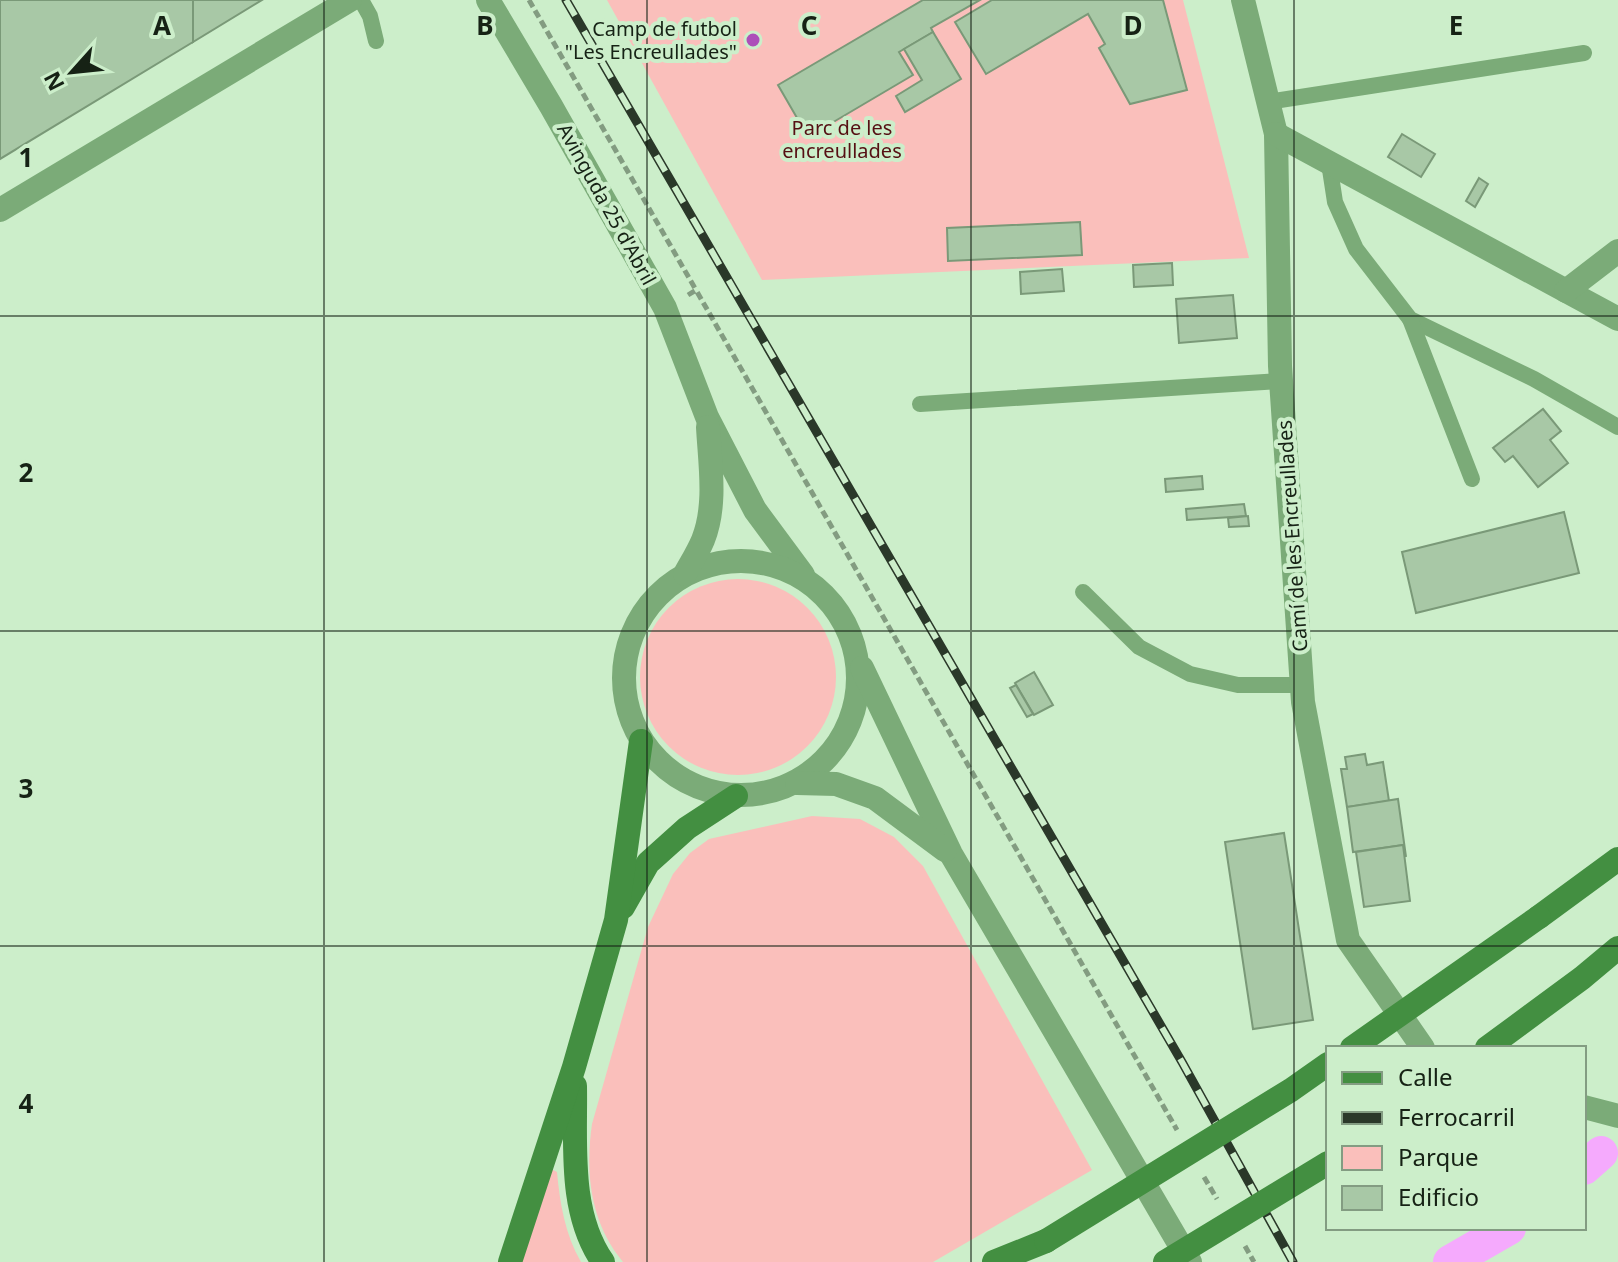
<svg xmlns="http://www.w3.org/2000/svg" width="1618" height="1262" viewBox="0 0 1618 1262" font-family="'Noto Sans',sans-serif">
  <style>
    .green { fill: #fabfbb }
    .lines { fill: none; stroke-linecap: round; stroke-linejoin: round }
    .canal { stroke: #f5aafd; stroke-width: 34 }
    .building { fill: #a8c8a6; stroke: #7a9978; stroke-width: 2 }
    .path { stroke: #839c81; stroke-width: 5; stroke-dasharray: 8 4; stroke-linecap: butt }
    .lane { stroke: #7bab78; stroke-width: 16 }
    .street { stroke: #7bab78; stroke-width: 24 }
    .secondary { stroke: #438f41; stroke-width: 24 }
    .rail-casing { stroke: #2a3829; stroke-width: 9 }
    .rail { stroke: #cceeca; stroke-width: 6; stroke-dasharray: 18; stroke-linecap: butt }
    .secondary-bridge { stroke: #438f41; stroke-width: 24 }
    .grid { fill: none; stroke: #162215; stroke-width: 2; stroke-opacity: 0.55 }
    .poi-dot { fill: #ad4fb9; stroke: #cceeca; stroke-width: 3 }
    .labels { text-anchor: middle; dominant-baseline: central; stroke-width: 8; stroke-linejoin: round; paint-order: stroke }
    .poi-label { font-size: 20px; fill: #162215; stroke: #cceeca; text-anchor: end }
    .park-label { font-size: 20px; fill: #550f13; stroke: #cceeca }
    .street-label { font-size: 20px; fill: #162215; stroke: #cceeca }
    .grid-label { font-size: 26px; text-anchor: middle; font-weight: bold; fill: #162215; stroke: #cceeca; stroke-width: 8; stroke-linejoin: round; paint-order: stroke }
  </style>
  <rect width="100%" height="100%" fill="#cceeca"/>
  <g class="green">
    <path d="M607,0h576l66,258 -487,22z"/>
    <circle cx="738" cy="677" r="98"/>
    <path d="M812,816l48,3 34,18 29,29 169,304 -159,92h-310c-33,-39 -38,-90 -31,-138l56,-197 25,-53 17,-21 19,-14z"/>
    <path d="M549,1168l8,4c3,32 8,62 24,90h-61z"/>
  </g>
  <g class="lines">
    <g class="canal">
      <path d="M1584,1168l17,-15"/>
      <path d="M1450,1262l59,-34"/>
    </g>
  </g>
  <g class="building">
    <path d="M0,0h193v42l-193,117z"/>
    <path d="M193,0h69l-69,42z"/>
    <path d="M923,0h57l-49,28 2,4 -34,20 14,23 -105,62 -30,-52z"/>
    <path d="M992,0h171l24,90 -57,14 -31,-56 6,-4 -17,-30 -102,60 -31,-52z"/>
    <path d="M933,32l28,47 -56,33 -9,-16 26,-16 -18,-31z"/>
    <path d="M1402,134l33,20 -14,23 -33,-20z"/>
    <path d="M1479,178l9,6 -13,23 -9,-6z"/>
    <path d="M1080,222l2,33 -134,6 -1,-33z"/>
    <path d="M1172,263l1,22 -39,2 -1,-22z"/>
    <path d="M1062,269l2,22 -43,3 -1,-22z"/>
    <path d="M1233,295l4,43 -58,5 -3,-44z"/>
    <path d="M1543,409l18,22 -11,9 18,23 -30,24 -25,-31 -8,6 -12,-14z"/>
    <path d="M1202,476l1,13 -37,3 -1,-13z"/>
    <path d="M1244,504l2,12 -59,4 -1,-11z"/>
    <path d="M1564,512l15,61 -163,40 -14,-61z"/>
    <path d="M1248,516l1,10 -20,1 -1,-9z"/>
    <path d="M1034,672l19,33 -19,10 -19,-32z"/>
    <path d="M1016,685l17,29 -6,3 -17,-29z"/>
    <path d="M1365,754l2,11 16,-3 6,39 -42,6 -6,-38h6l-2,-12z"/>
    <path d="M1398,799l8,58 -3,-12 -50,7 -6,-45z"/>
    <path d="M1284,833l29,187 -60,9 -28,-187z"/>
    <path d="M1403,845l7,56 -46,6 -8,-55z"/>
  </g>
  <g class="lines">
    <g class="path">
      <path d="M529,0l167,290"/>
      <path d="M688,295l8,-5 481,840"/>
      <path d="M1204,1177l13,22"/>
      <path d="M1245,1246l9,16"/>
    </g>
    <g class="lane">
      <path d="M361,0l9,16 6,25"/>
      <path d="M1268,102l316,-49"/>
      <path d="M1329,163l6,39 21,47 54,70 124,60 84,48"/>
      <path d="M1410,319l62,160"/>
      <path d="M920,404l361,-23"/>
      <path d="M1083,592l56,55 51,27 48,11h64"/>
    </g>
    <g class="street">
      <path d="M488,0l63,106 114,202 42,109 48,93 48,65"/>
      <path d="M1243,0l33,134 4,232 23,336 45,238 75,108"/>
      <path d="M1276,134l342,185"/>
      <path d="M0,210l350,-210"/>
      <path d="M1566,291l52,-40"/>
      <circle cx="741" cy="678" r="117"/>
      <path d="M685,574c6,-11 13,-22 18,-34 14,-35 7,-76 5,-113"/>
      <path d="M862,668l89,186 239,408"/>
      <path d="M797,783l39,1 39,14 70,52"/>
      <path d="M1584,1107l34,9"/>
    </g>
    <g class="secondary">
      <path d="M623,907l25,-44 39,-35 49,-32"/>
      <path d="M1539,917l79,-58"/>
      <path d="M1487,1048l95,-70 36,-30"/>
      <path d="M575,1086c1,57 -7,126 28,176"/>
      <path d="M510,1262l64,-195 42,-147 25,-179"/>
      <path d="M994,1262l52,-21"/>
    </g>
    <g class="rail-casing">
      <path id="rail" d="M566,0l616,1062 111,200"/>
    </g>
    <use href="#rail" class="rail"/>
    <g class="secondary-bridge">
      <path d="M1352,1048l187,-131"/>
      <path d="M1046,1241l245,-151 37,-26"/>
      <path d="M1165,1262l163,-99"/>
    </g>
  </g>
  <path class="grid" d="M324,0v1262M647,0v1262M971,0v1262M1294,0v1262M0,316h1618M0,631h1618M0,946h1618"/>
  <circle class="poi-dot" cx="753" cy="40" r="8"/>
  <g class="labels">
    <g class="poi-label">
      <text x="737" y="28">Camp de futbol<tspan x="737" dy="23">"Les Encreullades"</tspan></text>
    </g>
    <g class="park-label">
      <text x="842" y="127">Parc de les<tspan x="842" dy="23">encreullades</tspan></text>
    </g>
    <g class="street-label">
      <text transform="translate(607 204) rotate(61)">Avinguda 25 d'Abril</text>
      <text transform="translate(1292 536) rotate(-94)">Camí de les Encreullades</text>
    </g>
  </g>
  <g class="grid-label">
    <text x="162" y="35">A</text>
    <text x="485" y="35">B</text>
    <text x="809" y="35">C</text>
    <text x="1133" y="35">D</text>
    <text x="1456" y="35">E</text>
    <text x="26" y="167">1</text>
    <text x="26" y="482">2</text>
    <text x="26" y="798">3</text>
    <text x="26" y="1113">4</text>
  </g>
  <rect x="1326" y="1046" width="260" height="184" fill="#cceeca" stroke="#839c82" stroke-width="2"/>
  <rect x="1342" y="1072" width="40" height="12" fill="#438f41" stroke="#839c82" stroke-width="2"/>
  <text x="1398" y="1086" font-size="24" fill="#162215">Calle</text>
  <rect x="1342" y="1112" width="40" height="12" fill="#2a3829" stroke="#839c82" stroke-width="2"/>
  <text x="1398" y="1126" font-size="24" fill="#162215">Ferrocarril</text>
  <rect x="1342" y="1146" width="40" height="24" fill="#fabfbb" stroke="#839c82" stroke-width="2"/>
  <text x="1398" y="1166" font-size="24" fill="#162215">Parque</text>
  <rect x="1342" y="1186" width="40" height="24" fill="#a8c8a6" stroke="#839c82" stroke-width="2"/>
  <text x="1398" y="1206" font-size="24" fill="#162215">Edificio</text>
  <g transform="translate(72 72) rotate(243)" stroke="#cceeca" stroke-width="6" paint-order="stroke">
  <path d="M0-6L14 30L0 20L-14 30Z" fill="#162215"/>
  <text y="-12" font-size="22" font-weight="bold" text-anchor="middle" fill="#162215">N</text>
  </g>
</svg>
